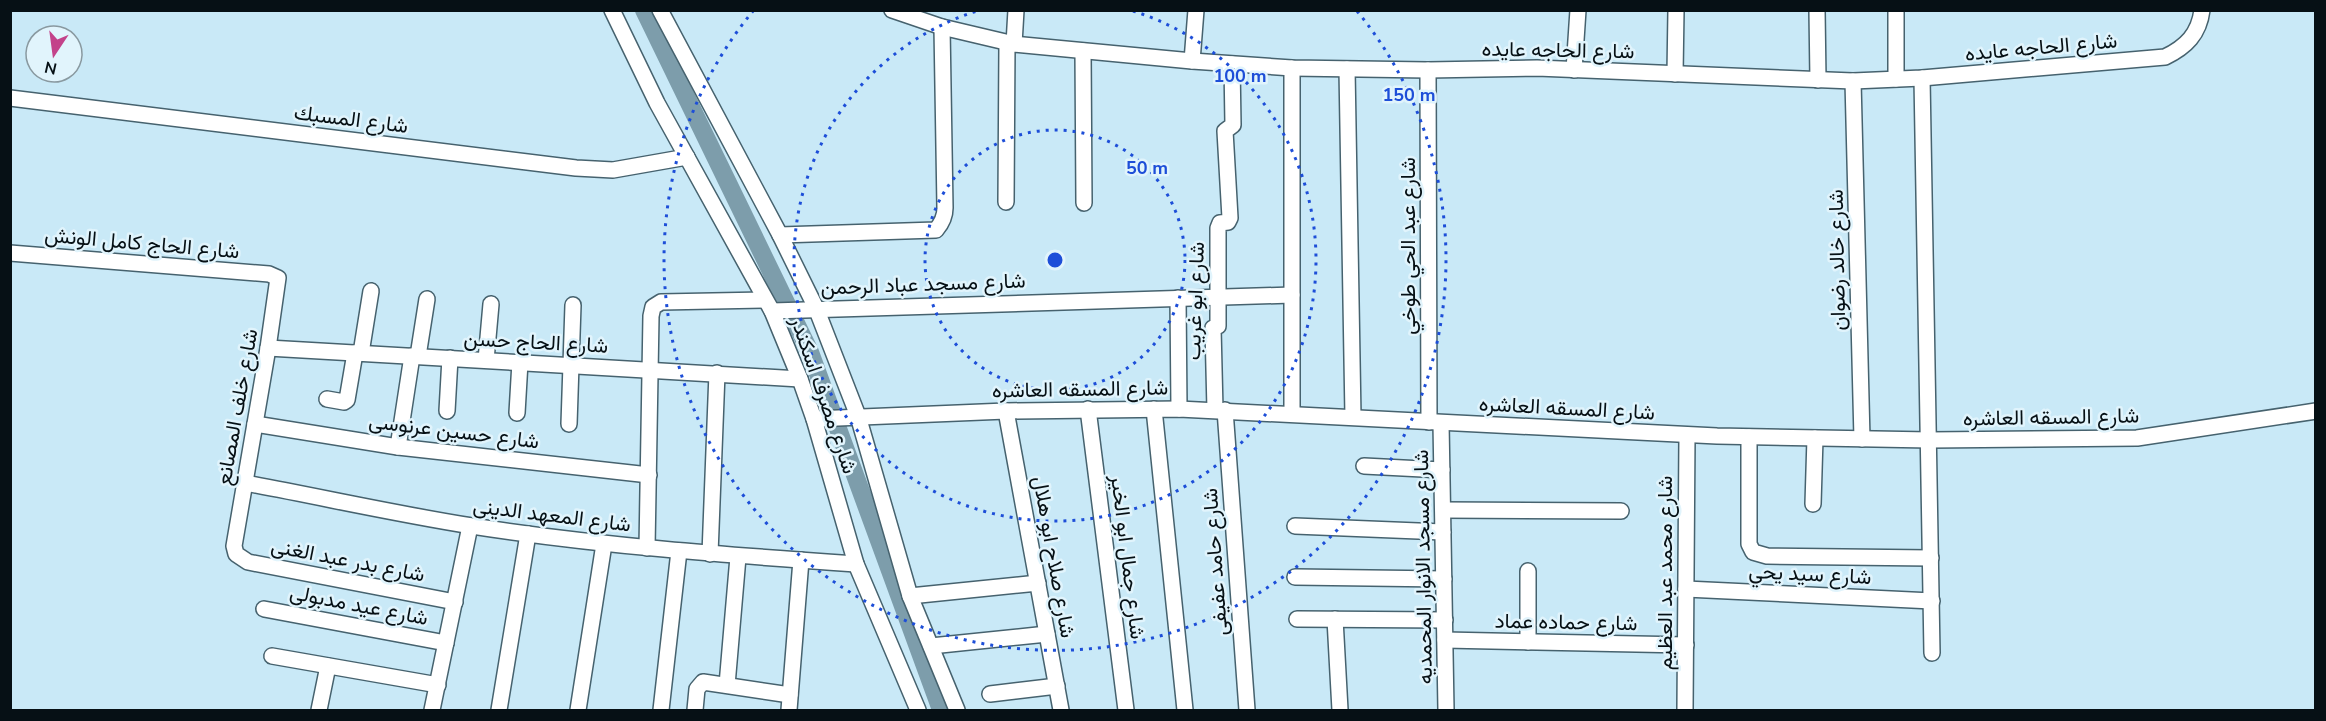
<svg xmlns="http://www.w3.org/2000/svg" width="2326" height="721" viewBox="0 0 2326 721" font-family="'Nunito Sans',Vazirmatn,sans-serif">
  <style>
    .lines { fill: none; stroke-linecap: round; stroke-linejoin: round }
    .canal { stroke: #7d9dab; stroke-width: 18 }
    .minor-casing { stroke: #46626e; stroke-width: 18 }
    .minor { stroke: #fff; stroke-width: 15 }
    .ring { fill: none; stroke: #1d4ed8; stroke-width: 3; stroke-dasharray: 3 6 }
    .labels { text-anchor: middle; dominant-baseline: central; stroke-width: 5; stroke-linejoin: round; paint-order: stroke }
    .street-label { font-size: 21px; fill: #061015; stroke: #e1f4fc }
    .centre { fill: #1d4ed8; stroke: #e1f4fc; stroke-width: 3 }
    .ring-label { font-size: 18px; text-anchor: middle; font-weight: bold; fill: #1d4ed8; stroke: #e1f4fc; stroke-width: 5; stroke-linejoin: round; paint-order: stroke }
  </style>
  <rect width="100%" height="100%" fill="#c9e9f7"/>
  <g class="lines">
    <path class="canal" d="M644,10l166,342 131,358"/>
    <g class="minor-casing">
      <g id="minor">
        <path d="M612,10l45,93 115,208 28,68 14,40 42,145 62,146"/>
        <path d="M660,10l120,225 36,73 42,108 52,180 47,114"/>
        <path d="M892,10l50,17 72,17 178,17 100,7 136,2 109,-2 316,13 69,-3 243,-21c21,-10 34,-23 37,-47"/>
        <path d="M1817,10l1,70"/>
        <path d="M1014,44l2,-34"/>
        <path d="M1083,51l1,152"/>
        <path d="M1192,61l4,-51"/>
        <path d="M1292,68v345"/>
        <path d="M1347,69l6,348"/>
        <path d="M1428,70l1,352"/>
        <path d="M1574,70l4,-60"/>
        <path d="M1675,74l1,-64"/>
        <path d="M1922,78l10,575"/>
        <path d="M1896,79v-69"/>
        <path d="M1853,81l9,358"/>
        <path d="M10,98l566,70 37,2 74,-13"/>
        <path d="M1006,202l1,-159"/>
        <path d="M780,235l156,-5c6,-7 9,-13 9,-22l-3,-181"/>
        <path d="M10,253l259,21 9,4 -10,70 -34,198 2,8 12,8 207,40"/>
        <path d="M1178,298l1,111"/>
        <path d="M772,311l520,-16"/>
        <path d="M268,348l532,31"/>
        <path d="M361,353l10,-62"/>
        <path d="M418,356l9,-57"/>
        <path d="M486,360l5,-56"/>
        <path d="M327,399l17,3 3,-2 8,-47"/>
        <path d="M1088,409l38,301"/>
        <path d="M1154,409l31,301"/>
        <path d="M1215,410l-2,-82 5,-2v-98l2,-5 8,-1 2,-4 -5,-87 8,-6 -1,-61"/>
        <path d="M1225,410l22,300"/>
        <path d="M447,411l3,-53"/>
        <path d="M1006,411l55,299"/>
        <path d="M517,413l3,-51"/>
        <path d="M814,419l192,-8 173,-2 538,27 213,4 207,-2 179,-27"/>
        <path d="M1441,423l5,287"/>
        <path d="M255,424l143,23 251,28"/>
        <path d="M569,424l4,-119"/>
        <path d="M1749,437v107l4,8 14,4 164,2"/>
        <path d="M398,447l14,-91"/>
        <path d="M1364,466l78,4"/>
        <path d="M245,483c76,14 151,31 227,43 128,20 256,29 384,38"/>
        <path d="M1813,504l2,-66"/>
        <path d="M1443,510l178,1"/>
        <path d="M1295,526l148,6"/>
        <path d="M647,548l4,-232 2,-9 8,-5 104,-2"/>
        <path d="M710,554l7,-181"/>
        <path d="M1295,577l149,2"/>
        <path d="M1686,589l246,12"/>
        <path d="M910,596l128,-13"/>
        <path d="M264,609l182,34"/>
        <path d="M1297,619l148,1"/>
        <path d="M1335,619l5,91"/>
        <path d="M1445,640l241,5"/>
        <path d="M1528,642v-71"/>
        <path d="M931,646l116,-12"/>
        <path d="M272,656l166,29"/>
        <path d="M727,685l11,-128"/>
        <path d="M990,694l67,-8"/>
        <path d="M319,710l9,-44"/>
        <path d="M432,710l38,-184"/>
        <path d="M499,710l29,-176"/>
        <path d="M578,710l26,-166"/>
        <path d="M661,710l18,-159"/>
        <path d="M695,710l2,-21 6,-7 87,13"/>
        <path d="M789,710l12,-150"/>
        <path d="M1685,710l2,-275"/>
      </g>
    </g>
    <use href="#minor" class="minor"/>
  </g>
  <g class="ring">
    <circle cx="1055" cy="260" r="130"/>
    <path d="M1133 11A261 261 0 1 1 977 11"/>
    <path d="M1357 11A391 391 0 1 1 753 11"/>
  </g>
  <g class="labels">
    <g class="street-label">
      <text transform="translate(2041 47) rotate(-5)">شارع الحاجه عايده</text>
      <text transform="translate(1558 50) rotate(1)">شارع الحاجه عايده</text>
      <text transform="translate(351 119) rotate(7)">شارع المسبك</text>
      <text transform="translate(142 243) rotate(5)">شارع الحاج كامل الونش</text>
      <text transform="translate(1408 246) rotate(-90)">شارع عبد الحي طوخي</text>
      <text transform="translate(1837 260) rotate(-91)">شارع خالد رضوان</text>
      <text transform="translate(923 284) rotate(-2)">شارع مسجد عباد الرحمن</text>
      <text transform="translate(1195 301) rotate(-88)">شارع ابو غريب</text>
      <text transform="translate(536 342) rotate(3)">شارع الحاج حسن</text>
      <text transform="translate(1080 389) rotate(-1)">شارع المسقه العاشره</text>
      <text transform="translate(824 395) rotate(71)">شارع مصرف اسكندر</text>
      <text transform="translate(237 407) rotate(-80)">شارع خلف المصانع</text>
      <text transform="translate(1567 408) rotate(3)">شارع المسقه العاشره</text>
      <text transform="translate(2051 417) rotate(-1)">شارع المسقه العاشره</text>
      <text transform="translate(454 431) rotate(7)">شارع حسين عرنوسى</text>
      <text transform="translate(552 515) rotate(7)">شارع المعهد الدينى</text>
      <text transform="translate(1054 557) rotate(80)">شارع صلاح ابو هلال</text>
      <text transform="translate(1128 557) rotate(83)">شارع جمال ابو الخير</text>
      <text transform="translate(348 560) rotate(11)">شارع بدر عبد الغنى</text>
      <text transform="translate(1215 562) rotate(-94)">شارع حامد عفيفى</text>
      <text transform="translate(1423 567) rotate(-91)">شارع مسجد الانوار المحمديه</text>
      <text transform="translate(1665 573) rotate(-90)">شارع محمد عبد العظيم</text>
      <text transform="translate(1810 574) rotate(3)">شارع سيد يحي</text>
      <text transform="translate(359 605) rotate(11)">شارع عيد مدبولى</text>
      <text transform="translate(1566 622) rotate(1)">شارع حماده عماد</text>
    </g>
  </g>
  <circle cx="1055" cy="260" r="9" class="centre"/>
  <g class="ring-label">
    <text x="1240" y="82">100 m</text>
    <text x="1409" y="101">150 m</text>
    <text x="1147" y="174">50 m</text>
  </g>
  <rect width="2326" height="721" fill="none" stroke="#061015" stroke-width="24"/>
  <g transform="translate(54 54) rotate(193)"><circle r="28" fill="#e1f4fc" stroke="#8999a0" stroke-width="1.5"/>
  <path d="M0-4.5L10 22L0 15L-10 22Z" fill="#c3428a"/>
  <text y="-9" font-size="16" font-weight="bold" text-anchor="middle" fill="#061015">N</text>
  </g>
</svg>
